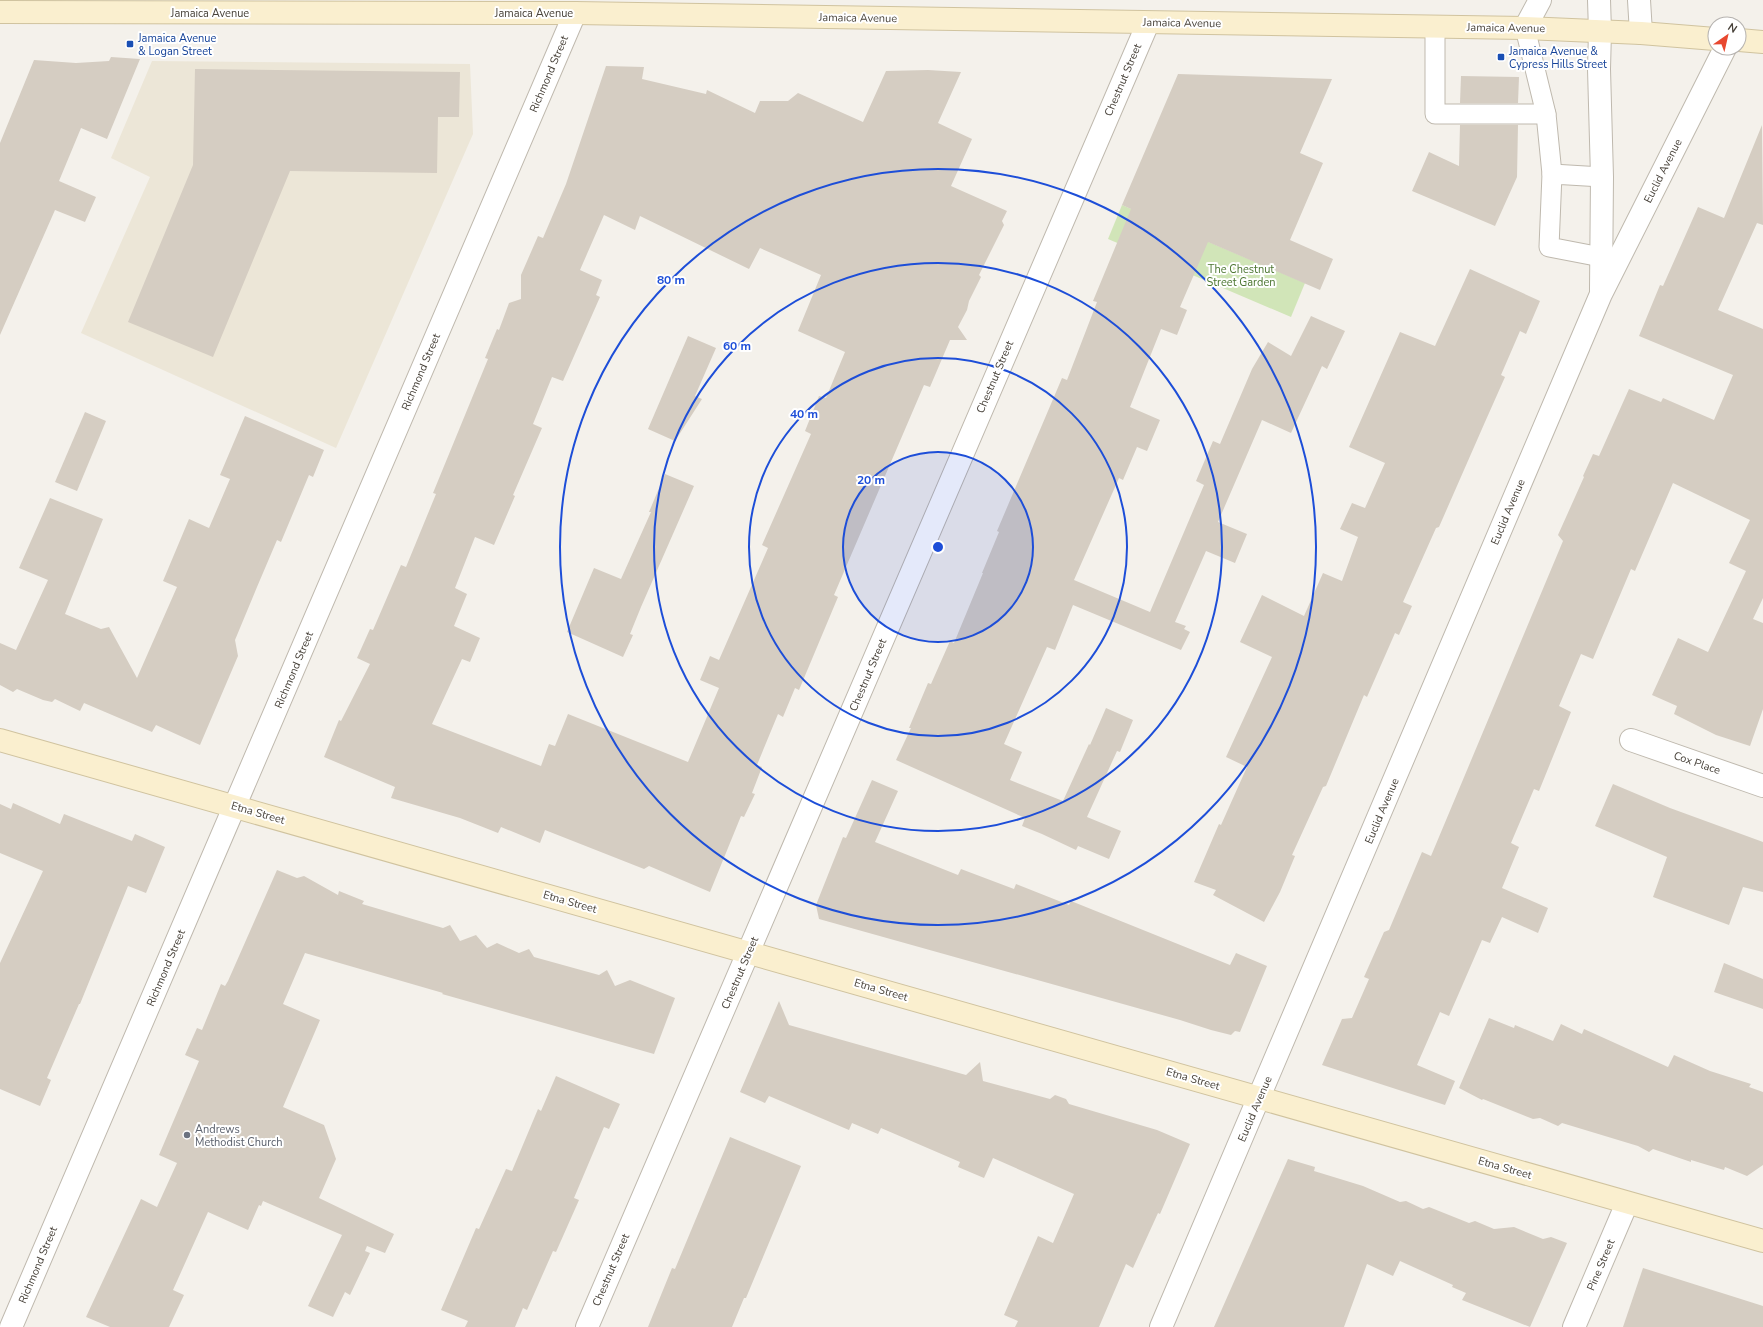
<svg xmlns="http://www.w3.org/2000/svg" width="1763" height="1327" viewBox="0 0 1763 1327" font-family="'Nunito Sans',sans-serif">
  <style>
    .education { fill: #ece6d7 }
    .green { fill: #d1e5b8 }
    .building { fill: #d5cdc2; fill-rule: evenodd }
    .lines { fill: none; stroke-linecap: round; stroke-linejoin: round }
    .service-casing { stroke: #bfb9ae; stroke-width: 21 }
    .minor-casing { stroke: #bfb9ae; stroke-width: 24 }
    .tertiary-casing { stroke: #bfb9ae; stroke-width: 24 }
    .secondary-casing { stroke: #d0c39f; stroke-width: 24 }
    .service { stroke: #fff; stroke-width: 19 }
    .minor { stroke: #fff; stroke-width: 22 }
    .tertiary { stroke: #fff; stroke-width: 22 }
    .secondary { stroke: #faefcf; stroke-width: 22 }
    .ring { fill: none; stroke: #1d4ed8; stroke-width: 2 }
    .transit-dot { fill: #1a4fb4; stroke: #fff; stroke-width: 1.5 }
    .worship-dot { fill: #6b7280; stroke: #fff; stroke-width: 1.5 }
    .labels { text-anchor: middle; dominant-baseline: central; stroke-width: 4; stroke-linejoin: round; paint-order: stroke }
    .street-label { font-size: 11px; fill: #48423a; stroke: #fff }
    .transit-label { font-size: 11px; fill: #164399; stroke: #fff; text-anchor: start }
    .park-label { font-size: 11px; fill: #4c7631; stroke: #fff }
    .worship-label { font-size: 11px; fill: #5b616d; stroke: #fff; text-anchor: start }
    .centre { fill: #1d4ed8; stroke: #fff; stroke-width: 2 }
    .ring-label { font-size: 12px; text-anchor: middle; font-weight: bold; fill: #1d4ed8; stroke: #fff; stroke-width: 4; stroke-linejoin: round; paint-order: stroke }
  </style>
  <rect width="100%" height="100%" fill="#f4f1eb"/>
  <path class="education" d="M152,61l318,3 3,70 -137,314 -255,-115 69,-156 -39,-19z"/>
  <path class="green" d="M1122,205l183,78 -14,34 -183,-78z"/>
  <g class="building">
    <path d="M111,57l29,2 -33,80 -26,-11 -22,53 37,16 -11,25 -30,-12 -55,125v-192l34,-83 42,3 33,-2z"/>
    <path d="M606,66l38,1 -2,12 64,15 1,-4 48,23 5,-12h28l10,-8 65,29 23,-51 42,-1 33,2 -23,51 34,16 -21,47 56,25 -5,10 2,4 -25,50 2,2 -12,24 -2,9 -9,17 9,13h-17l-20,47 -6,-2 -90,210 4,2 -39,93 -4,-2 -12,29 -5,-3 -21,51 5,2 -10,26 3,1 -11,23 -3,-1 -31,76 -61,-26 -5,3 -99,-39 -5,13 -39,-16 -3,6 -38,-15 -69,-20 4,-11 -71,-30 15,-37 2,1 29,-57 -13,-6 13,-29 3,1 28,-65 5,2 30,-73 -3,-1 55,-134 -3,-1 12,-29 2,1 10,-27 12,-4v-24l17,-39 5,2 23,-54zM604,215l31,15 5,-14 109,53 11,-21 61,27 -23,56 47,21 -19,46 -7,-2 -14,35 6,3 -49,111 6,3 -49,112 -9,-4 -10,24 19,8 -31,74 -120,-48 -13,32 -6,-2 -8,22 -109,-42 30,-65 8,3 10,-24 -26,-12 13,-32 -12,-6 20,-51 19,8 21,-49 -2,-1 29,-67 -9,-4 19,-47 11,4 37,-84 -4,-2 6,-15 -22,-10z"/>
    <path d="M195,69l265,3 -1,45h-21l-1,56 -147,-2 -77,186 -85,-35 65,-157z"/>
    <path d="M1178,74l154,5 -32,74 23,10 -33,77 43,19 -13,31 -112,-48 -28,65 7,3 -10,25 -16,-6 -31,78 30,13 -13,31 -10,-4 -14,33 -4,-2 -45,102 76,32 54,-127 -8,-4 17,-40 7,3 32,-75 16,-27 23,14 20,-40 34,15 -18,38 -5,-3 -31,67 -29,-13 -44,102 29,12 -12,29 -29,-12 -31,71 11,4 -2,3 6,3 -9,18 -108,-45 -18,45 -8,-3 -43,97 18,8 -12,28 53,21 26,-57 1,1 16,-37 27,12 -13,32 -3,-1 -30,66 34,14 -12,28 -31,-13 -2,4 -34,-16 -20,-8 3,-8 -129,-58 15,-32h-2l19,-45 3,1 19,-43 4,2 29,-70h-1l17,-41 -2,-1 65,-153 5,2 30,-78 -4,-1 38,-92 -9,-4z"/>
    <path d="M1461,76l58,1 -1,26h-58z"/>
    <path d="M1460,125h58l-1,52 -22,49 -83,-35 17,-39 30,14z"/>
    <path d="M1762,125l1,100 -6,-2 -39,87 45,19v269l-10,21 10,4v86l-13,37 -34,-11 -42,-21 3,-8 -25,-11 26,-57 30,14 38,-81 -17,-8 21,-43 -77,-37 -38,88 -4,-2 -38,90 -12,-5 -22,52 12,6 -32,79 -5,-2 -23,54 8,4 -17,41 46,20 -10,25 -36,-16 -12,26 -8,-3 -33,76 -9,-4 -23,53 38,16 -10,24 -123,-40 20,-46 10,-1 17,-39 -5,-2 20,-45 5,-2 33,-78 9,4 132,-315 -5,-6 26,-58 -1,-1 10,-22 6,2 30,-67 32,13 2,-4 51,22 19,-45 -94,-39 21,-51 3,1 35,-79 26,11z"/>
    <path d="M1470,269l70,32 -14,33 -6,-3 -19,44 4,2 -20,45 -46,105 -3,1 -33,74 9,4 -13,29 -4,-2 -28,64 -3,-2 -38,91 -3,1 -31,68 3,1 -15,36 -16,30 -51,-27 3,-5 -22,-8 25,-58 2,1 26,-58 -21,-10 46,-100 -32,-15 22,-47 42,21 19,-43 19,8 16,-44 -18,-8 12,-26 13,5 20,-45 -36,-16 51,-115 35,14z"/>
    <path d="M688,336l28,12 -21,48 7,3 -27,42 -27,-12z"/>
    <path d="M85,412l21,9 -29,70 -22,-9z"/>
    <path d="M245,416l79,34 -11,27 -4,-2 -28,67 -4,-2 -20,47 -22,53 3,16 -38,89 -44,-20 -4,7 -68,-29 -4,8 -25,-12 -3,3 -9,-2 -26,-11 -4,3 -13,-7v-42l16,7 32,-70 -29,-12 31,-70 53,21 -38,95 36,15 8,-2 28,51 40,-91 -14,-6 26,-62 20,9 21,-49 -10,-4z"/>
    <path d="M665,474l29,12 -53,121 -11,27 3,1 -10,22 -56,-25 27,-64 27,11 30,-67h-2z"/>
    <path d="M872,780l26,11 -23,51 83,33 3,-6 53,20 2,-5 53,21 2,-4 159,64 6,-12 31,13 -27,66 -5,-1 -4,4 -20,-5 -31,-10 -361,-101 -3,-14 27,-68 3,1z"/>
    <path d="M1613,784l57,24 93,34v50l-20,-5 -14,38 -76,-28 14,-40 -72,-31z"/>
    <path d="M13,803l47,21 4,-10 68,27 3,-7 30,13 -19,46 -18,-7 -48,118h-1l-32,74 4,2 -11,26 -40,-17v-126l43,-92 -43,-18v-49l11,5z"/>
    <path d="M277,870l20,8 7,-2 34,19 1,-4 25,10 -2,3 81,24 7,-3 10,16 16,-6 11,13 10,-5 22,10 10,-4 5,8 65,18 8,-5 8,16 15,-6 45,18 -21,56 -212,-60 1,-1 -138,-40 -22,51 37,16 -37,87 41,18 12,34 -17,39 75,36 -9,19 -18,-7 -2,5 5,2 -20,42 -5,-3 -12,25 -25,-11 34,-71 -79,-34 -2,5 -2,-1 -11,25 -40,-18 -35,78 11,5 -15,32h-59l-24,-10 55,-118 16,8 20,-44 -18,-8 40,-94 -14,-6 12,-27 5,2 19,-46 4,2 3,-5z"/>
    <path d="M1724,963l39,16v30l-49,-17z"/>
    <path d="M779,1001l10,24 177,50 14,-13 3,19 67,18 5,-4 11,4 3,5 88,26 33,14 -30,70 -2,-1 -25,55 -7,-4 -27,63h-84l3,-6 -14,-6 34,-79 15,7 21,-49 -81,-36 -9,20 -26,-11 2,-5 -79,-34 -3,6 -26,-11 -3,7 -80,-34 -4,7 -25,-11z"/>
    <path d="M1489,1018l25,10 1,-3 38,16 8,-17 21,10 2,-5 84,38 6,-12 36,16 41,13 -2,3 14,5v73l-16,11 -22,-9 -1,3 -33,-10v2l-38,-13 -4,3 -11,-6 -76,-23 -4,3 -18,-8 -7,1 -50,-20 -1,1 -23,-12z"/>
    <path d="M556,1076l64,28 -11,25 -5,-2 -30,71 5,2 -23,52 -3,-1 -26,59 -4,-2 -8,19h-50l3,-6 -27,-11 35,-82 3,1 27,-60 6,2 26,-62 3,2z"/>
    <path d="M730,1137l71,29 -55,132h-2l-12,29h-84l24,-59 3,1z"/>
    <path d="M1288,1159l27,8 -1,4 49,15 37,16 6,-1 17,8 6,-2 40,16 6,-2 19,8 20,-2 29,12 8,-2 16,6 -37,84 -68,-27 4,-7 -14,-6 1,-2 -53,-24 -7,15 -26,-12 -23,63h-130z"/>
    <path d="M1643,1268l120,38v21h-140z"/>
  </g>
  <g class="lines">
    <g class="service-casing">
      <g id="service">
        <path d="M1435,27v87h111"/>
        <path d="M1525,28l21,86 6,60"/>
        <path d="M1601,257l-52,-10 3,-73 50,3"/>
      </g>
    </g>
    <g class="minor-casing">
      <g id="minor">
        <path d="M1600,31l-1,38 3,108 -1,113"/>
        <path d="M1631,740l132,46"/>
        <path d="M11,1327l564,-1314"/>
        <path d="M587,1327l561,-1304"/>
        <path d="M1161,1327l440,-1033 124,-246"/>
        <path d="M1574,1327l53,-124"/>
      </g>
    </g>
    <g class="tertiary-casing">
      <g id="tertiary">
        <path d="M1599,0l1,31"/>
        <path d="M1639,0l2,33"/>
        <path d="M1525,28l15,-28"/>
      </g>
    </g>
    <g class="secondary-casing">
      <g id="secondary">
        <path d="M0,12l575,1 950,15 116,5 74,6"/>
        <path d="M1739,40l24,2"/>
        <path d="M0,740l1763,501"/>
      </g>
    </g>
    <use href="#service" class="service"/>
    <use href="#minor" class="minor"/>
    <use href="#tertiary" class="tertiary"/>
    <use href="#secondary" class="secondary"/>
  </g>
  <circle cx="938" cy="547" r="95" fill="#1d4ed8" fill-opacity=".12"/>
  <g class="ring">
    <circle cx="938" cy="547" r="95"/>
    <circle cx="938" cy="547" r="189"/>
    <circle cx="938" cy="547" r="284"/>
    <circle cx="938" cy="547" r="378"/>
  </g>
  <g class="transit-dot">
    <rect x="126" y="40" width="8" height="8" rx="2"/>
    <rect x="1497" y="53" width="8" height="8" rx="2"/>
  </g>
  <circle class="worship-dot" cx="187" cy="1135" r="4"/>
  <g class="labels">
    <g class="street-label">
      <text x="210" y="13">Jamaica Avenue</text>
      <text x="534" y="13">Jamaica Avenue</text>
      <text transform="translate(858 18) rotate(1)">Jamaica Avenue</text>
      <text transform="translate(1182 23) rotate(1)">Jamaica Avenue</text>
      <text transform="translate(1506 28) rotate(1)">Jamaica Avenue</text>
      <text transform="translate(549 74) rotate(-67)">Richmond Street</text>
      <text transform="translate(1123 80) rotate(-67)">Chestnut Street</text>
      <text transform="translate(1663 171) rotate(-63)">Euclid Avenue</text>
      <text transform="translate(421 372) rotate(-67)">Richmond Street</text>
      <text transform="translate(995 377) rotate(-67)">Chestnut Street</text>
      <text transform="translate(1508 512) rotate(-67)">Euclid Avenue</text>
      <text transform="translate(294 670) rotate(-67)">Richmond Street</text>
      <text transform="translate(868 675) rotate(-67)">Chestnut Street</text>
      <text transform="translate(1697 763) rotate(19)">Cox Place</text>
      <text transform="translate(1382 811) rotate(-67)">Euclid Avenue</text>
      <text transform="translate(258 813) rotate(16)">Etna Street</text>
      <text transform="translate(570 902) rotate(16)">Etna Street</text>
      <text transform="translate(166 968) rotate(-67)">Richmond Street</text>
      <text transform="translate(740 973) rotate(-67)">Chestnut Street</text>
      <text transform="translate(881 990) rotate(16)">Etna Street</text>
      <text transform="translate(1193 1079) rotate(16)">Etna Street</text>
      <text transform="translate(1255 1109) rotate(-67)">Euclid Avenue</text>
      <text transform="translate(1505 1168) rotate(16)">Etna Street</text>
      <text transform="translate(38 1265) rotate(-67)">Richmond Street</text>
      <text transform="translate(1601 1265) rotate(-67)">Pine Street</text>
      <text transform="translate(611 1270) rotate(-67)">Chestnut Street</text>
    </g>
    <g class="transit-label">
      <text x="138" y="38">Jamaica Avenue<tspan x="138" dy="13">&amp; Logan Street</tspan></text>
      <text x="1509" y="51">Jamaica Avenue &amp;<tspan x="1509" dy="13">Cypress Hills Street</tspan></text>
    </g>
    <g class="park-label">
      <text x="1241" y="269">The Chestnut<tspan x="1241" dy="13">Street Garden</tspan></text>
    </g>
    <g class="worship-label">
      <text x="195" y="1129">Andrews<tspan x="195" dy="13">Methodist Church</tspan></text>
    </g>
  </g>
  <circle cx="938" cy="547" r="6" class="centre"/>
  <g class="ring-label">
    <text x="671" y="284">80 m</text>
    <text x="737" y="350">60 m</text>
    <text x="804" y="418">40 m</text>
    <text x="871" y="484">20 m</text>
  </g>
  <g transform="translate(1727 36) rotate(34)"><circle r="19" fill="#ffffff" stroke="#b6b3b0"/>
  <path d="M0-3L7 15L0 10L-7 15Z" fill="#e8482f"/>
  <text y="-6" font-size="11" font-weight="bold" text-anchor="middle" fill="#48423a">N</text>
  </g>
</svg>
